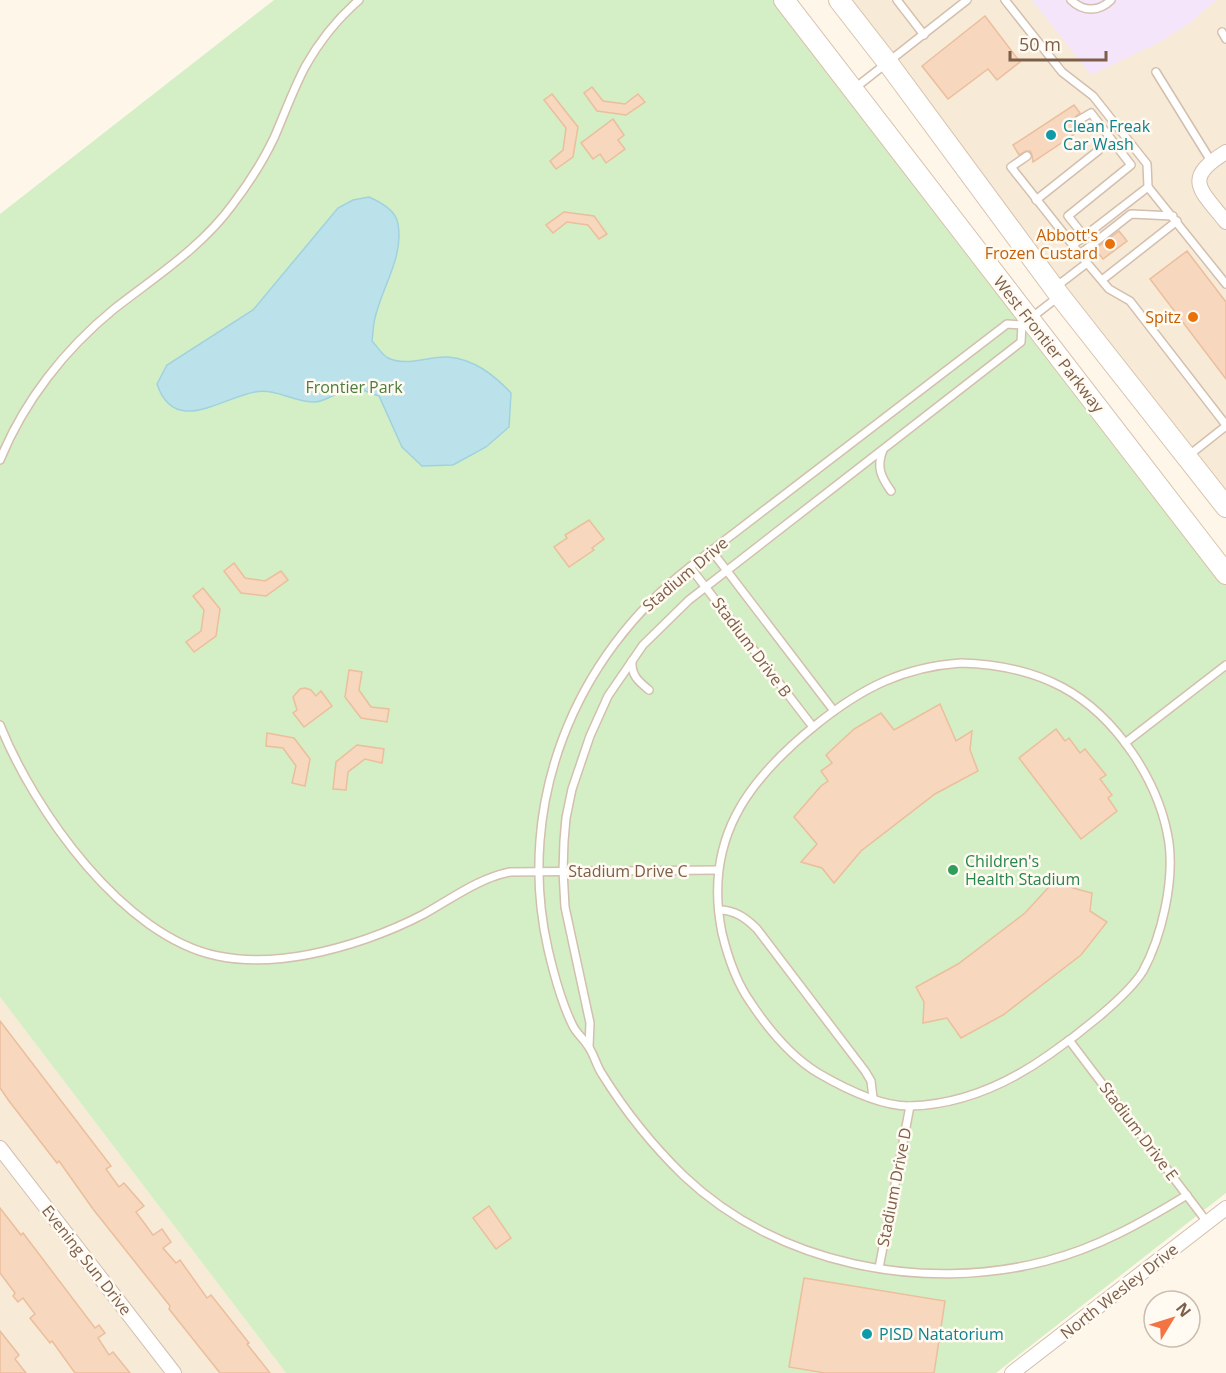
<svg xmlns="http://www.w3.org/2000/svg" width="1226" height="1373" viewBox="0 0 1226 1373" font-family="'Open Sans',sans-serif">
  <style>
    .residential { fill: #f7ead7 }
    .education { fill: #f4e5fb }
    .green { fill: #d4efc5 }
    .water { fill: #bbe2eb; stroke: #a0d2de; stroke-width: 1.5 }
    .building { fill: #f7d7be; stroke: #ebbe9c; stroke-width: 1.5 }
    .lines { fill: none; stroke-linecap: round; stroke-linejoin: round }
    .lane-casing { stroke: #d3bfad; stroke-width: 10 }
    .street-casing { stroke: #d3bfad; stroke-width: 16 }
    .secondary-casing { stroke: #d9c2ac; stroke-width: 22 }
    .lane { stroke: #fff; stroke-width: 7 }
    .street { stroke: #fff; stroke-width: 14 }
    .secondary { stroke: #fff; stroke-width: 20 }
    .culture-dot { fill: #0f9aa8; stroke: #fffaf2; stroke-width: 2 }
    .food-dot { fill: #e8710a; stroke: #fffaf2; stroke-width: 2 }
    .leisure-dot { fill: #2e9e5b; stroke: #fffaf2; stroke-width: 2 }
    .labels { text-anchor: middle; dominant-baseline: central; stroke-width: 5; stroke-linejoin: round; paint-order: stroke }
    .culture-label { font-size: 16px; fill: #0d838f; stroke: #fffaf2; text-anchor: start }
    .food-label { font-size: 16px; fill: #c56008; stroke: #fffaf2; text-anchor: end }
    .street-label { font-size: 16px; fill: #7d5e49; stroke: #fffaf2 }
    .park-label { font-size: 16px; fill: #4c7e3c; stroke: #fffaf2 }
    .leisure-label { font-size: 16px; fill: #27864d; stroke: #fffaf2; text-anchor: start }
  </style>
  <rect width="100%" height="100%" fill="#fef7e9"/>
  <g class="residential">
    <path d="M838,0h388v507z"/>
    <path d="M0,997l286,376h-286z"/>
  </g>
  <path class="education" d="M1032,0h184l-26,23 -32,20 -67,32z"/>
  <path class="green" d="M274,0h504l448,575v618l-230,180h-710l-286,-376v-783z"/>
  <path class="water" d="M369,197c11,5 27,13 29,27 6,33 -16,63 -23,94 -2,7 -2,16 -3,23 5,5 10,14 16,17 18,9 41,-2 60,-1 26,2 46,18 63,36l-2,34 -23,20 -33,18 -31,1 -20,-19 -23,-51c-7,-2 -19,-8 -26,-8 -14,1 -25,14 -39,14 -20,0 -38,-14 -59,-10 -34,6 -81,44 -98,-8l10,-19 86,-55 85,-102 15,-8z"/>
  <g class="building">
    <path d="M985,16l35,46 -23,18 -9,-11 -40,30 -26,-33z"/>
    <path d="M592,87l11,14 22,3 13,-10 7,8 -19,13 -29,-4 -13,-18z"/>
    <path d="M552,94l26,33 -5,30 -17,12 -6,-8 13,-11 3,-22 -22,-28z"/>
    <path d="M1074,105l6,8 -6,5v5l6,3 6,-4 2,3 -55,37 -1,-7 -2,-4h-4l-7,4 -6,-10z"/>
    <path d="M613,119l11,16 -6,5 7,9 -19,14 -6,-9 -7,5 -12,-16z"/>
    <path d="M564,212l30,4 13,18 -8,5 -11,-14 -21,-3 -14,11 -7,-8z"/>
    <path d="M1119,231l8,10 -24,18 -8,-10z"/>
    <path d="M1187,251l39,51v77l-76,-100z"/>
    <path d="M589,520l15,19 -12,9 2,2 -25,17 -15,-20 13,-9 -2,-3z"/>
    <path d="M234,563l11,15 20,3 16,-10 7,9 -22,16 -25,-3 -17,-22z"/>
    <path d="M203,588l17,21 -4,27 -22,16 -8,-10 15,-11 3,-21 -11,-14z"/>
    <path d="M349,670l13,2 -3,18 12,17 18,2 -2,13 -26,-4 -16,-21z"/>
    <path d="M305,688l6,2 5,6 5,-5 11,15 -28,21 -11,-14 4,-3 -4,-13 7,-8z"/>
    <path d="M940,704l16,37 16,-10 -2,19 8,21 -43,23 -74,57 -27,32 -12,-15 -21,-6 16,-18 -23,-27 27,-31 7,-5 -7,-10 11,-8 -6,-8 28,-26 27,-16 13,17z"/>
    <path d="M1056,729l9,12 4,-3 11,15 5,-4 21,26 -6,4 12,16 -4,3 9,13 -36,28 -62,-81z"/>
    <path d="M267,733l27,5 16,21 -5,27 -13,-3 4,-17 -13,-18 -17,-2z"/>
    <path d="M357,745l27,4 -2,14 -17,-4 -17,13 -2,18 -13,-1 3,-27z"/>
    <path d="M1058,877l15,11 19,5 -2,18 17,11 -26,33 -78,60 -42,23 -14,-20 -24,5 1,-21 -8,-15 42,-23 67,-51z"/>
    <path d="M0,1021l111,145 -5,3 13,18 5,-4 20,23 -8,6 17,23 9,-6 9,13 -8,6 13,15 4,-3 27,38 4,-3 38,48 -2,1 23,29h-50l-51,-64 1,-3 -77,-97 -34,-48 -2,2 -48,-62 -9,-13z"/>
    <path d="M489,1206l22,32 -15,11 -23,-31z"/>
    <path d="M0,1208l21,27 2,-2 72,95 4,-3 6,8 -7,5 11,17 4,-3 17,21h-55l-23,-32 -2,2 -20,-25 5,-4 -12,-16 -5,4 -5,-6 2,-3 -15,-20z"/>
    <path d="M804,1278l141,23 -11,72h-109l-36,-6z"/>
    <path d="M0,1331l19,24 -4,4 11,14h-26z"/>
  </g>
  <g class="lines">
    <g class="lane-casing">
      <g id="lane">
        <path d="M897,0l27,35"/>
        <path d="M1005,0l57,72 31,24 54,68 1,23 -75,58"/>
        <path d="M1071,0c12,12 28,12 40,0"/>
        <path d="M1222,32l4,7"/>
        <path d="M1156,72l55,89"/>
        <path d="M855,88l112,-88"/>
        <path d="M1079,120l12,-7 40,52 -63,51 16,20"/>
        <path d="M1027,156l-16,11 76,96"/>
        <path d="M1148,187l78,97"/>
        <path d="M1036,200l63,-50"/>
        <path d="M1080,254l51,-40 42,2"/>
        <path d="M1102,280l75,-59"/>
        <path d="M1057,286l30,-23 22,26 21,12 96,124"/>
        <path d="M1058,297l-36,28 -15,-1 -317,243c-116,90 -175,237 -142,382 6,26 13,53 25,77 4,8 11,13 15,20 6,8 8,19 14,28 23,37 50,71 82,102 94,89 239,117 362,85 51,-13 97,-39 141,-66"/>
        <path d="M883,450c-7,17 -2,27 8,41"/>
        <path d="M1188,456l38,-30"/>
        <path d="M0,460c24,-59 65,-111 114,-151 41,-32 88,-62 119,-105 16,-21 30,-43 41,-66 10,-23 19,-48 31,-71 14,-25 32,-48 54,-67"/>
        <path d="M711,550l123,161"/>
        <path d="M690,567l123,160"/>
        <path d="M632,661c-1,14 6,20 17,29"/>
        <path d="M961,663c36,1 69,7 101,24 54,29 98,95 107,156 5,39 -7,93 -26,128 -16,26 -67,65 -93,83 -42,30 -89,51 -141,52 -29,0 -67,-19 -91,-33 -28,-17 -49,-43 -67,-70 -15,-21 -23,-45 -29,-70 -19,-93 25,-153 95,-209 45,-36 86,-57 144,-61z"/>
        <path d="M0,725c34,85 123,212 218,231 48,10 101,-1 148,-17 20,-7 39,-15 58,-25 29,-16 53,-35 86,-42l208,-2"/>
        <path d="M1125,743l101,-78"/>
        <path d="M719,910c16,0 27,8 38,19l108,142 6,10 2,17"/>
        <path d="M1069,1040l138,182"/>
        <path d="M589,1046l1,-23 -25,-116 -2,-36 1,-30 2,-23 6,-29 18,-53 18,-40 35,-51 46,-45 332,-258 1,-17"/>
        <path d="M879,1268l31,-162"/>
      </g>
    </g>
    <g class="street-casing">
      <g id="street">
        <path d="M1226,152c-44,27 -26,37 0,70"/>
        <path d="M0,1148l174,225"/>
        <path d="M1012,1373l214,-165"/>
      </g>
    </g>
    <g class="secondary-casing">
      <g id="secondary">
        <path d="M784,0l442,574"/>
        <path d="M839,0l49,63 172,233 166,211"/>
      </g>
    </g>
    <use href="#lane" class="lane"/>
    <use href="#street" class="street"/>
    <use href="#secondary" class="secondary"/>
  </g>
  <g class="culture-dot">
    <circle cx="1051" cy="135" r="6"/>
    <circle cx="867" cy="1334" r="6"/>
  </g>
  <g class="food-dot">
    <circle cx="1110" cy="244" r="6"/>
    <circle cx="1193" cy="317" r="6"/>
  </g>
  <circle class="leisure-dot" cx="953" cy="870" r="6"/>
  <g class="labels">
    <g class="culture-label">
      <text x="1063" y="126">Clean Freak<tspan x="1063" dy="18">Car Wash</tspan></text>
      <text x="879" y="1334">PISD Natatorium</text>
    </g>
    <g class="food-label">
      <text x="1098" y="235">Abbott's<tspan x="1098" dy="18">Frozen Custard</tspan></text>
      <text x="1181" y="317">Spitz</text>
    </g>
    <g class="street-label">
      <text transform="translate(1049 344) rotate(52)">West Frontier Parkway</text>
      <text transform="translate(685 574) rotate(-40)">Stadium Drive</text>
      <text transform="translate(752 647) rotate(53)">Stadium Drive B</text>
      <text x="628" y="871">Stadium Drive C</text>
      <text transform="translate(1139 1131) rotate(53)">Stadium Drive E</text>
      <text transform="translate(894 1187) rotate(-79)">Stadium Drive D</text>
      <text transform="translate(87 1260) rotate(52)">Evening Sun Drive</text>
      <text transform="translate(1119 1291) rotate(-38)">North Wesley Drive</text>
    </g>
    <g class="park-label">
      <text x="354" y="387">Frontier Park</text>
    </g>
    <g class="leisure-label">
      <text x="965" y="861">Children's<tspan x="965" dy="18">Health Stadium</tspan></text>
    </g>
  </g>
  <g transform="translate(1172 1319) rotate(52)"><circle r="28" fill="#fffaf2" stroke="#cbbcae" stroke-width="1.5"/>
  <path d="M0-4.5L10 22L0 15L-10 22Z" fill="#f37343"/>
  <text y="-9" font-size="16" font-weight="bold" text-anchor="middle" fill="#7d5e49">N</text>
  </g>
  <path d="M1010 51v9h96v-9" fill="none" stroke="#7d5e49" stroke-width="3"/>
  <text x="1019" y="51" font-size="18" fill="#7d5e49" stroke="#fffaf2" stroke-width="4.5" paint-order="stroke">50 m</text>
</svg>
